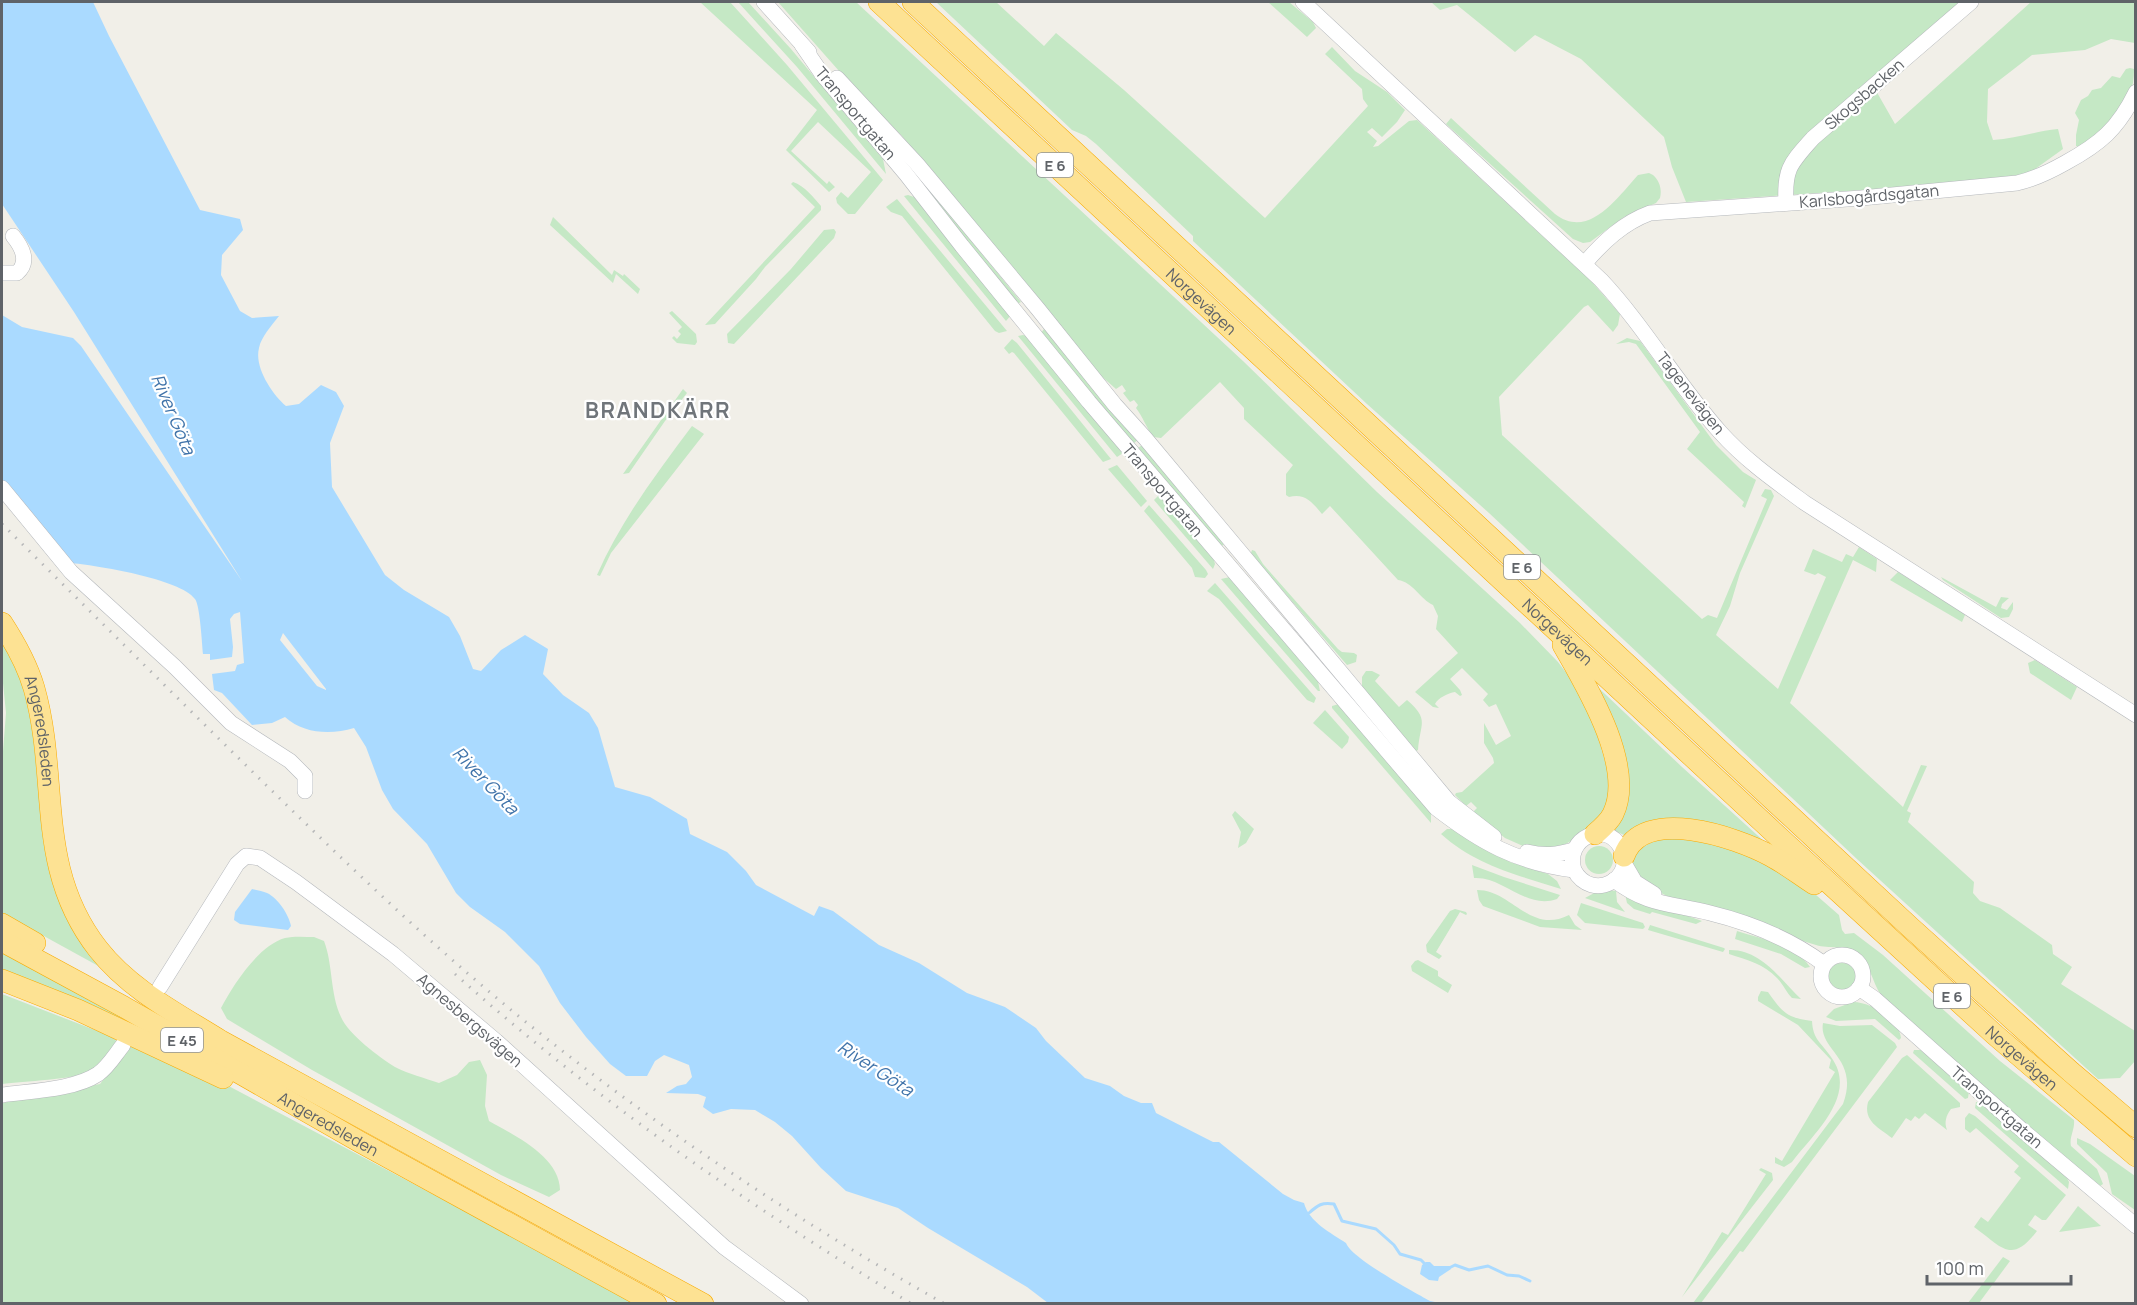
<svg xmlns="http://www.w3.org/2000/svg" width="2137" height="1305" viewBox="0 0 2137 1305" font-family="Manrope,sans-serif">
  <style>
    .green { fill: #c5e8c5 }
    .water { fill: #aadaff; fill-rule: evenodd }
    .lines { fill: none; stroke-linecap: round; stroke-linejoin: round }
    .stream { stroke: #aadaff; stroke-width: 3 }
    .minor-casing { stroke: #b5b8bc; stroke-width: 16 }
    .highway-casing { stroke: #f9ab00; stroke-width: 22 }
    .minor { stroke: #fff; stroke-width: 15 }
    .highway { stroke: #fde293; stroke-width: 21 }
    .rail { stroke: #b6b7b8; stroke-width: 3; stroke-dasharray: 1.5 8; stroke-linecap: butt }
    .labels { text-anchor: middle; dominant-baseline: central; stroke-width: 4.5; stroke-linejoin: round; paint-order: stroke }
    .shield { fill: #fff; stroke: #8f9295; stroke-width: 1.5 }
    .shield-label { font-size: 15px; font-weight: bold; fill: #5f6368 }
    .street-label { font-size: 16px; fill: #5f6368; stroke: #fff }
    .water-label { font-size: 18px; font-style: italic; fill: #4174aa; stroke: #fff }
    .district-label { font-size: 22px; font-weight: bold; letter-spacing: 1.5px; fill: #70757a; stroke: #fff }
  </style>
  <rect width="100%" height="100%" fill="#f1efe8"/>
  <g class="green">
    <path d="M700,2h30l57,63 96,115 -28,34h-7l-11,-11 -1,-5 5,-6 7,6 23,-26 -53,-50 -27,29 36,33 2,-3 6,6 -6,5 -43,-42 31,-40z"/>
    <path d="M738,2h10l43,47 92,110 3,15 -89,-107z"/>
    <path d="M778,2h78l387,359 134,131 143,131 38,39 19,25 13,23 17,58 2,17 -2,21 -15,21 -12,5 -9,9 -11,6 -23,2 -14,-3 -18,-8 -32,-26 4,-4 -6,-6 -5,4 -11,-11 1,-2 6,-1 32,-29 -1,-5 -9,-15v-20l12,22 15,-9 -15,-32 -7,3 -6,-7 5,-6 -26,-26 -12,11 10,11 2,5 -2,1 -5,-4c-7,1 -17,6 -20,12l4,4 -6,-1 -18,-15 43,-39 -22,-24 2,-13 -5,-11c-13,-6 -20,-23 -35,-25l-68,-74 -8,8c-10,-12 -17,-21 -33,-17l-3,-2v-21l7,-9 -49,-46v-11l-24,-26 -59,56 -8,-1c-7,-10 -10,-20 -17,-29l2,-3 -4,-5 -4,2 -7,-9 3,-2 -4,-6 -6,4 -16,-14 -198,-239 -55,-56z"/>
    <path d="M936,2h60l48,44 12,-13 68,57 141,128 103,-112 -5,-7 -1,-10 -37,-35 7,-7 23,24 32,21 18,18 -8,12 -15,15 -10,-9 -5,4 10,9 -4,6 5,-1 31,-25 8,-1 174,161 29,33 -2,11 -5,7 -25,-27 -4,2 -85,90 3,38 200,184 6,-4 9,3 50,-119 -6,-3 4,-7 6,1 3,6 -34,77 -10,33 -14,29 62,54 48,-112 -8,-4 -3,2 -11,-4 9,-22 29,13 4,-8 7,3 6,-10 18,12 -1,13 -23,-12 -63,143 113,104 18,-42 6,1 -20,45 4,2 -3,9 66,60 -1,11 7,8 20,7 52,37 1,9 19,13 -11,17 74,47v30l-15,17 -22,1 -240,-219 -369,-347 -122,-109 -174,-163v-5l-97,-92 -10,-8 -14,-6z"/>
    <path d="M1268,2h21l24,20 3,6 -9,9z"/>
    <path d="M1431,2h545l-101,87 20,35 136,-122h104v41l-24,-4 -26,11 -53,5 -44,34 -1,33 6,18c22,-1 43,-9 65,-11l5,20 -32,23 -38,9 -307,21 -14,-35 -8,-30 -83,-78 -46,-24 -20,17 -58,-47 -17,5z"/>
    <path d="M2130,68l4,1c0,40 -24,55 -51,79l-7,-2v-11l3,-15 -4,-7 6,-13 7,-4 4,-6 9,-2 11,-12 8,2 6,-9z"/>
    <path d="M1451,118l104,96c34,26 62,-16 83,-39l11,-2 4,2c7,6 9,15 7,23l-4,5 -32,14 -34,25 -7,1 -10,-4 -127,-115z"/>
    <path d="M916,178l8,4 97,120 -4,2z"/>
    <path d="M793,182c12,4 20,15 28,24v4l-56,57 -9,12 -41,45 -10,1 110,-118 -24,-23z"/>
    <path d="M908,195l6,2 97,118 -5,6 -102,-125z"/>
    <path d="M897,199l110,132 -8,2 -4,-2 -93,-115 -11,-4 -5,-5z"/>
    <path d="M553,217l59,58 2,-5 9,6 1,-2 16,15 -2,5 -22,-20 -3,9 -63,-58z"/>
    <path d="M834,229l2,3 -2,6 -100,106 -6,-1 -1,-9 64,-65 33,-39z"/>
    <path d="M672,311l24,23 1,8 -2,3 -18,-2 -5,-5 2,-2 3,3 4,-5 -3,-3 4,-4 -13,-14z"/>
    <path d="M1044,329l2,1 94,108 -6,5 -14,-14 -79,-96z"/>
    <path d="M1023,335l4,1 96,117 -6,4 -99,-121z"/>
    <path d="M1627,338l13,3 76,104 27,27 13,8 -11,28 -3,-2 2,-4 -57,-53 13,-17 -64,-88 -7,-2 -13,2z"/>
    <path d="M1012,339l5,4 94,116 -8,3 -89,-109 -2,-1 -3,2 -5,-6z"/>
    <path d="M683,389l4,4 -22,28 -36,52 -6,1z"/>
    <path d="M692,426l12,8 -93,119 -11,23 -3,-1c24,-55 60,-102 95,-149z"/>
    <path d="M1145,443l79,101 -4,4 -82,-100z"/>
    <path d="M1117,465l30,36 -6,6 -33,-38z"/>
    <path d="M1159,495l54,62 2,7 -2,5 -59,-69z"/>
    <path d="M1149,505l57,65 2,4 -3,4 -10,-1 -3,-9 -48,-57z"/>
    <path d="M1252,550l3,1 8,13 75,85 4,3 12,1 3,2 -1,7 -9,3 -90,-104 -6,-8z"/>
    <path d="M1898,572l65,41 2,2 -3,7 -72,-42z"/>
    <path d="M1230,577l87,100 3,14h-2l-97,-112z"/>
    <path d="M1941,577l55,30 5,-10 8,1 -7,6 -1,4 6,2 6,-8v7l-4,8 -8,1 -58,-38z"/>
    <path d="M1215,583l101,115 -2,5 -7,-3 -88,-101 -12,-8z"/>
    <path d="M2,636l20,42 10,44 12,123 10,40 48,83 -100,-55v-149l4,-51 -4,-40z"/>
    <path d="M2035,660l42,27 -6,13 -41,-27 -2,-10z"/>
    <path d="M1366,671h6l8,4 -5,6 24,26 8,-7c23,20 13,23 11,50l-2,1 -54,-64v-10z"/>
    <path d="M1586,676l96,91 85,77 -139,-10 -4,1 -13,-6 10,-14z"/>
    <path d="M1339,704l92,106v13l-99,-115v-2z"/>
    <path d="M1325,710l24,27 -1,5 -6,7 -29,-26z"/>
    <path d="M1235,811l19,18 -8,14 -8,5 3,-16 -9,-17z"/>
    <path d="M1447,829h6l57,33 38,12 9,7 4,8c-44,-14 -86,-24 -120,-55z"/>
    <path d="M1665,835l68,10 75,43 31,27 3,15 3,4 9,-1 29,22 117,106 74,59c1,10 -5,17 -3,26l26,23 6,15 -3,2 -76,-63 -143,-128c-9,-13 -11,-33 -25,-42 -11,-8 -27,-4 -40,-8 -48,-14 -96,-31 -144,-47 -19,-8 -43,-22 -40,-45z"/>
    <circle cx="1599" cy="860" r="14"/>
    <path d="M1472,865l32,12 56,18 -3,4c-31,11 -54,-23 -83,-21z"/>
    <path d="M1477,890c35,0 53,45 92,25l6,10 7,5 -42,-3 -57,-21 -4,-6z"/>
    <path d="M1608,890l8,1 1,11 8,10 -40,-14 11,-6z"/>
    <path d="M1625,894l77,27 -6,3 -44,-12 -2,2 -16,-5 -7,-6z"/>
    <path d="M1581,903l62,20 2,4 -2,2 -58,-6 -8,-8z"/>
    <path d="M1455,909l11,3 1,2 -1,1 -6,-3 -24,40 6,4 -3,3 -12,-7 -1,-7 24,-34z"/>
    <path d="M1650,925l74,23 1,1 -2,3 -75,-22z"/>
    <path d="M1737,931c25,8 58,14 73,36l-5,1 -24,-14 -46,-15z"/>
    <path d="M314,937l10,4c9,23 6,53 17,76 8,18 38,40 54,50 13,7 30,11 44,16l18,-8 12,-13 11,-2 7,15 -2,31 4,15c25,14 71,36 71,69l-11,7 -48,-22 -189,-105 -85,-51 -6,-11c12,-23 38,-63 64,-70 9,-2 20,-1 29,-1z"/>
    <path d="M1729,950c32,-1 52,30 72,49l-9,-1c-6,-6 -9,-14 -15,-20 -13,-14 -30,-18 -48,-24z"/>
    <path d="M2,952l228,123 -228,-100z"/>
    <path d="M1418,960l20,11v5l14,9 -4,8 -36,-22 -1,-5 4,-5z"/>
    <circle cx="1842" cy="977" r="14"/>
    <path d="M1761,991l7,1c14,20 19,26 44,29 1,19 9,21 19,36 28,38 -17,76 -39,105l-8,5 -9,-4v-6l7,4 53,-89 -6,-4 2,-8 -33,-35 -40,-24v-4z"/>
    <path d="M2,994l111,43 4,5c-7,10 -14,23 -25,29 -19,9 -68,10 -90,13z"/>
    <path d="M1853,1002c18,0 46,17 48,36l-2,2 -24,-21 -39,2 -10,-4 8,-8z"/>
    <path d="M1823,1023l17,3 32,-1 23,18 2,4 -154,205 -3,-1 -39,52h-8l150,-199c17,-46 -25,-54 -20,-81z"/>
    <path d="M136,1037l461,244 41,23h-636v-201l98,-19z"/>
    <path d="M1914,1050h7l48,41 -1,7 -3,1 -52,-46z"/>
    <path d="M1907,1055l53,48v4l-9,2c-5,7 -7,13 -4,21l-22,-17 -6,6 -4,-3 -4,5 -5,-3 -14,20c-13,-10 -29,-17 -24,-36l34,-44z"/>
    <path d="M1976,1102h5l85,74 3,6 -1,7 -93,-81z"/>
    <path d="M1969,1113l6,3 91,79 -20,25h-4l-7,-5 -7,10 9,6c-26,34 -35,16 -63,-4l7,-10 7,5 33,-44 -7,-6 5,-6 -43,-38 -6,5 -5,-4v-11z"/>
    <path d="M2077,1138l13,6 45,32v34l-23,-16 -5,-21 -30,-29z"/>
    <path d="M1761,1168l11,5 1,7 -91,117 40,-65 6,3 38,-61 -7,-4z"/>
    <path d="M2078,1206l23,20 -42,6z"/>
    <path d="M2003,1257l7,4 -31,42h-11z"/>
  </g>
  <g class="water">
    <path d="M2,2h91l16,34 91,174 40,9 3,11 -21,25 -1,20 19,36 12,7 27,-2c-7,9 -18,21 -20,32 -5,19 13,46 27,58l13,-2 22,-19 15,7 8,14 -14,37 2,44 53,88 19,15 45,27 11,19 13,33 8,2 20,-21 24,-15 23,14 -5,25 20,21 26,18 9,15 17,59 35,10 37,22 3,15 37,18 19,19 10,14 58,31 5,-10 14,5 46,34 40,18 48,30 38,14 31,21 10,13 39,37 25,8 14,10 17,7h11l4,10 57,29h6l64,52 11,6 10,3c5,19 27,30 42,40 5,15 68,49 84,58l10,2h-392l-21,-16 -99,-59 -30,-20 -52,-17 -25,-23 -29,-32 -17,-14 -20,-12 -24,-1 -18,5 -10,-7 3,-10 -8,-3 -32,-1 11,-7 9,-2 6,-7 -3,-12 -25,-10 -9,6 -8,15h-21l-16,-12 -24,-27 -26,-34 -21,-37 -34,-34 -35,-25 -14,-14 -29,-49 -34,-35 -11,-19 -16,-43 -12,-19c-23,7 -50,6 -69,-11l-13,6 -20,2 -30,-32 -8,-3 -2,-16 23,-3 2,-6 7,-2 -4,-51 -6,2 -4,5 3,28 -1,10 -22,3v-6h-7c-1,-10 -3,-49 -8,-55 -14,-20 -100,-34 -125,-36l-68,-83v-165l20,12 51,11 8,8 161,235 -168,-269 -72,-108zM283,633l43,56v1l-9,-4 -37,-46z"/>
    <path d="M252,889c5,1 11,2 15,4 11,5 22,22 24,33l-3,4 -48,-6 -6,-4 1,-8z"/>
    <path d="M1426,1262h4l4,4h16l1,3 -12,8 -1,4 -9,-1 -9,-6 2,-9z"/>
  </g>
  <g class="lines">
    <g class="stream">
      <path d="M1309,1213c9,-8 13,-11 25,-9l8,17 34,8 18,16 6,9 21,6 6,6"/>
      <path d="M1447,1269l8,-4 14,5 19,-4 19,9 12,1 11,5"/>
    </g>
    <g class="minor-casing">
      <g id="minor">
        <path d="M764,2l45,50"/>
        <path d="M1303,2l298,278c44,47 76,104 119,152 25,28 55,49 85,71l331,212"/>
        <path d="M802,45l20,29 84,100 56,72 127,156 347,406c44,34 81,55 138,62 18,33 63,8 47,-22 -15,-29 -57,-10 -47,22"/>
        <path d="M837,78l80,86 121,145 77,96 30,33 304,364 45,35"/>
        <path d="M1786,203c-2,-35 5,-40 27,-65l158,-136"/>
        <path d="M1585,263c18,-21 38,-40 65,-50l211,-15 156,-15c18,-4 32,-11 48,-20 35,-19 53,-34 71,-71"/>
        <path d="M2,273h15c13,-11 5,-26 -4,-37"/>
        <path d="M2,488l69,84 104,95 56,56 59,38 15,15v15"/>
        <path d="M1527,852c17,4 30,3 47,-2"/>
        <path d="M1624,863l11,19 19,12"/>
        <path d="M1614,880c34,26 57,23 96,33 41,10 80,26 114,51"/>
        <circle cx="1842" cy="976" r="21"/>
        <path d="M160,987l77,-123 9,-8 14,2 36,24 97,72 103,87 228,206 77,57"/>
        <path d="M1859,988l16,11 147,131 114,96"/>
        <path d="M2,1095c28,-4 72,-5 96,-21 10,-7 17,-19 25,-29"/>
      </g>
    </g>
    <g class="highway-casing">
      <g id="highway">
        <path id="s1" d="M879,2l902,837 213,195 142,122"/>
        <path d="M913,2l997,925 161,145 65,55"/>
        <path id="s2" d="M2,623c13,20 25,41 32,65 26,91 0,179 64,261 32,41 80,65 123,92l482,263"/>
        <path d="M1563,645c23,40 73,122 50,169 -4,8 -11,14 -18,20"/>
        <path d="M1624,856c18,-51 112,-19 147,0 15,8 29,19 43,28"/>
        <path d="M2,924l33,19"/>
        <path id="s3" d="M2,941l122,66 236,135 296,162"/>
        <path d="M2,980l76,30 145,68"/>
      </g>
    </g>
    <use href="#minor" class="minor"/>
    <use href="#highway" class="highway"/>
    <g class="rail">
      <path d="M2,524c87,86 175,174 263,260 81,79 163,158 251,230 134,109 278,205 429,290"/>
      <path d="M455,974c141,126 295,233 457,330"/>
    </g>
  </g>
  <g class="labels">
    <g class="shield">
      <rect x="1037" y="153" width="36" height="24" rx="4.5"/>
      <rect x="1504" y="555" width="36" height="24" rx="4.5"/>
      <rect x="1934" y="984" width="36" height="24" rx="4.5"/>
      <rect x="161" y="1028" width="42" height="24" rx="4.5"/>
    </g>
    <g class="shield-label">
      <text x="1055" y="165">E 6</text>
      <text x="1522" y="567">E 6</text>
      <text x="1952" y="996">E 6</text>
      <text x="182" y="1040">E 45</text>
    </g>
    <g class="street-label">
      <text transform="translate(1864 94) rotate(-41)">Skogsbacken</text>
      <text transform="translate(856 113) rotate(50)">Transportgatan</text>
      <text transform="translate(1869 196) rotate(-5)">Karlsbogårdsgatan</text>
      <text stroke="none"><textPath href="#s1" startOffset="440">Norgevägen</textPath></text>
      <text transform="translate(1691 393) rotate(52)">Tagenevägen</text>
      <text transform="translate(1163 490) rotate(50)">Transportgatan</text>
      <text stroke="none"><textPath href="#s1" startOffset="926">Norgevägen</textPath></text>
      <text stroke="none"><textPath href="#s2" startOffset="116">Angeredsleden</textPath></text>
      <text transform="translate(470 1020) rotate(41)">Agnesbergsvägen</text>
      <text stroke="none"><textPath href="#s1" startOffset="1556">Norgevägen</textPath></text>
      <text transform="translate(1997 1107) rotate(41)">Transportgatan</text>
      <text stroke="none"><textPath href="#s3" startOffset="374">Angeredsleden</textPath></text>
    </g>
    <g class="water-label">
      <text transform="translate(174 414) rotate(67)">River Göta</text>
      <text transform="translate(486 780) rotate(46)">River Göta</text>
      <text transform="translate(876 1068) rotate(33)">River Göta</text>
    </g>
    <g class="district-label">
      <text x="658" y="410">BRANDKÄRR</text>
    </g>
  </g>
  <rect width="2137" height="1305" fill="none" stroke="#5f6368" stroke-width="6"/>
  <path d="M1927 1275v9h144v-9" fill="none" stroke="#5f6368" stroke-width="3"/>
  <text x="1936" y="1275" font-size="18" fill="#5f6368" stroke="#ffffff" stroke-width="4.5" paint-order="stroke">100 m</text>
</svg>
